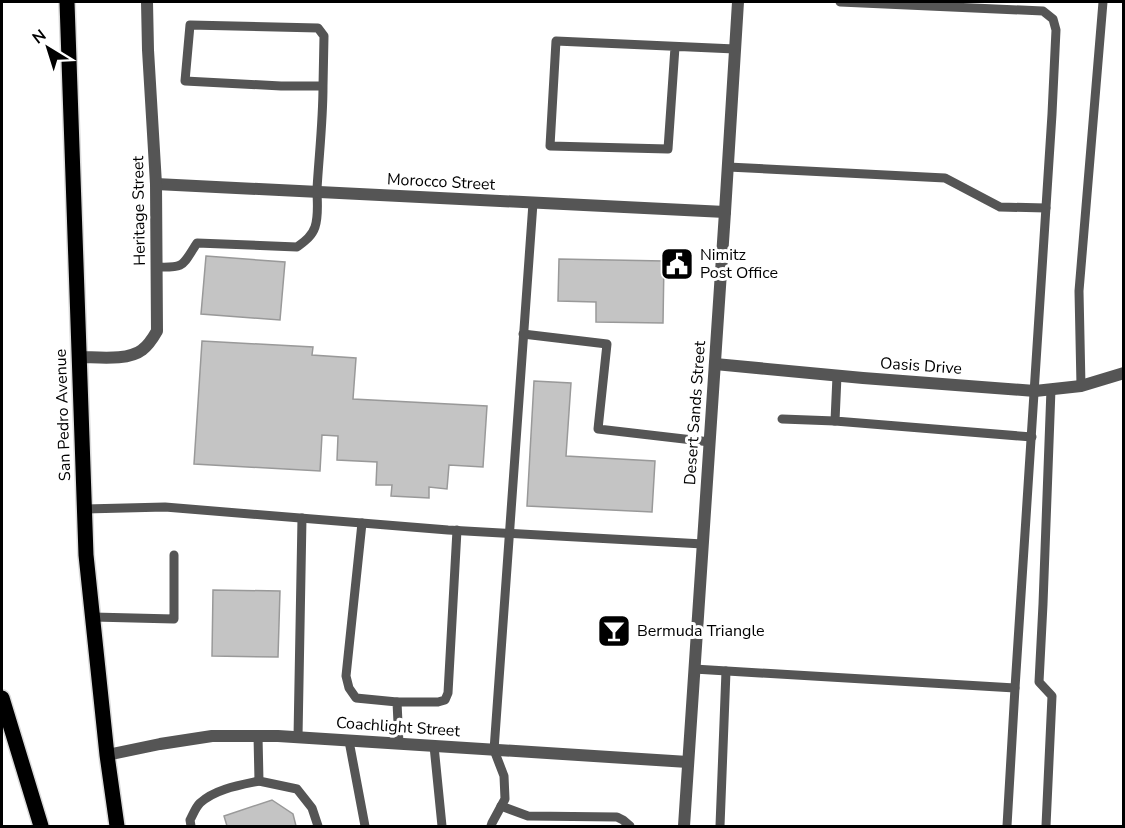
<svg xmlns="http://www.w3.org/2000/svg" width="1125" height="828" viewBox="0 0 1125 828" font-family="'Nunito Sans',sans-serif">
  <style>
    .building { fill: #c4c4c4; stroke: #999; stroke-width: 1.5 }
    .lines { fill: none; stroke-linecap: round; stroke-linejoin: round }
    .primary-casing { stroke: #dbdbdb; stroke-width: 18 }
    .lane { stroke: #555; stroke-width: 9 }
    .street { stroke: #555; stroke-width: 12 }
    .primary { stroke: #000; stroke-width: 15 }
    .labels { text-anchor: middle; dominant-baseline: central; stroke-width: 6; stroke-linejoin: round; paint-order: stroke }
    .street-label { font-size: 16px; fill: #000; stroke: #fff }
    .poi-label { font-size: 16px; fill: #000; stroke: #fff; text-anchor: start }
  </style>
  <rect width="100%" height="100%" fill="#fff"/>
  <g class="building">
    <path d="M206,256l79,6 -5,58 -79,-6z"/>
    <path d="M559,259l105,2 -1,62 -67,-1v-20l-38,-1z"/>
    <path d="M202,341l111,6 -1,8 44,3 -3,41 134,7 -4,61 -34,-2 -2,24 -18,-2v11l-38,-2 1,-11h-16l1,-23 -40,-2 1,-24 -16,-1 -2,36 -126,-7z"/>
    <path d="M534,381l37,2 -5,73 89,5 -3,51 -125,-6z"/>
    <path d="M213,590l67,1 -2,66 -66,-1z"/>
    <path d="M272,800l21,14 3,12h-69l-3,-10z"/>
  </g>
  <g class="lines">
    <g class="primary-casing">
      <g id="primary">
        <path d="M67,2l19,553 21,200 10,71"/>
        <path d="M2,698l39,128"/>
      </g>
    </g>
    <g class="lane">
      <path d="M675,47l-7,102 -118,-3 6,-105 179,8"/>
      <path d="M728,167l217,11 55,29 46,1"/>
      <path d="M157,267c28,1 25,-1 40,-24l100,4c8,-6 15,-11 18,-20 4,-12 2,-25 2,-38 2,-34 6,-68 6,-103h-42l-96,-5 5,-56 128,3 6,8 -1,50"/>
      <path d="M523,334l84,10 -9,85 112,13"/>
      <path d="M837,376l-2,45 197,16"/>
      <path d="M1081,386l-2,-95 24,-289"/>
      <path d="M782,419l53,2"/>
      <path d="M85,509l80,-2 283,23 255,14"/>
      <path d="M362,523l-16,153 3,12 7,10 41,4 2,42"/>
      <path d="M93,617l81,2v-64"/>
      <path d="M694,669l321,19 37,-574 4,-84 -3,-11 -10,-8 -203,-9"/>
      <path d="M397,702h41l7,-2 3,-7 9,-163"/>
      <path d="M258,736l1,45 38,8 15,19 6,18"/>
      <path d="M298,737l4,-219"/>
      <path d="M349,741l16,85"/>
      <path d="M434,746l8,80"/>
      <path d="M501,806l27,10 89,1 6,3 7,6"/>
      <path d="M191,826l-1,-6c3,-5 5,-12 10,-17 15,-14 40,-18 59,-22"/>
      <path d="M491,826l1,-3 13,-24 -1,-23 -10,-26 39,-547"/>
      <path d="M720,826l6,-155"/>
      <path d="M1007,826l8,-138"/>
      <path d="M1046,826l6,-130 -13,-14 4,-78 8,-215"/>
    </g>
    <g class="street">
      <path d="M156,184l569,28"/>
      <path d="M79,357c18,0 49,4 63,-7 7,-5 11,-12 15,-19l-1,-147 -8,-134 -1,-48"/>
      <path d="M715,364l148,14 172,13 46,-5 43,-13"/>
      <path d="M107,755l53,-11 52,-8h66l410,26"/>
      <path d="M684,826l41,-614 13,-210"/>
    </g>
    <use href="#primary" class="primary"/>
  </g>
  <defs>
    <g id="civic-square" transform="scale(1.725)"><rect x="-9" y="-9" width="18" height="18" rx="4" fill="#000" stroke="#fff"/><path d="M-.6-6.5H3V-4.5H.6V-3L4-1V1h2V6H-6V1h2V-1L-.6-3ZM-1.2 2.5V6h2.4V2.5Z" fill="#fff"/></g>
    <g id="bar-square" transform="scale(1.725)"><rect x="-9" y="-9" width="18" height="18" rx="4" fill="#000" stroke="#fff"/><path d="M-6-5H6L.8 .8V4.5H3.5V6h-7V4.5H-.8V.8Z" fill="#fff"/></g>
  </defs>
  <g fill-rule="evenodd">
    <use href="#civic-square" x="677" y="264"/>
    <use href="#bar-square" x="614" y="631"/>
  </g>
  <g class="labels">
    <g class="street-label">
      <text transform="translate(441 182) rotate(3)">Morocco Street</text>
      <text transform="translate(139 211) rotate(-91)">Heritage Street</text>
      <text transform="translate(921 366) rotate(4)">Oasis Drive</text>
      <text transform="translate(695 413) rotate(-86)">Desert Sands Street</text>
      <text transform="translate(63 415) rotate(-92)">San Pedro Avenue</text>
      <text transform="translate(398 727) rotate(4)">Coachlight Street</text>
    </g>
    <g class="poi-label">
      <text x="700" y="255">Nimitz<tspan x="700" dy="18">Post Office</tspan></text>
      <text x="637" y="631">Bermuda Triangle</text>
    </g>
  </g>
  <rect width="1125" height="828" fill="none" stroke="#000000" stroke-width="6"/>
  <g transform="translate(48 48) rotate(322)" stroke="#ffffff" stroke-width="4.5" paint-order="stroke">
  <path d="M0-4.5L10 22L0 15L-10 22Z" fill="#000000"/>
  <text y="-9" font-size="16" font-weight="bold" text-anchor="middle" fill="#000000">N</text>
  </g>
</svg>
